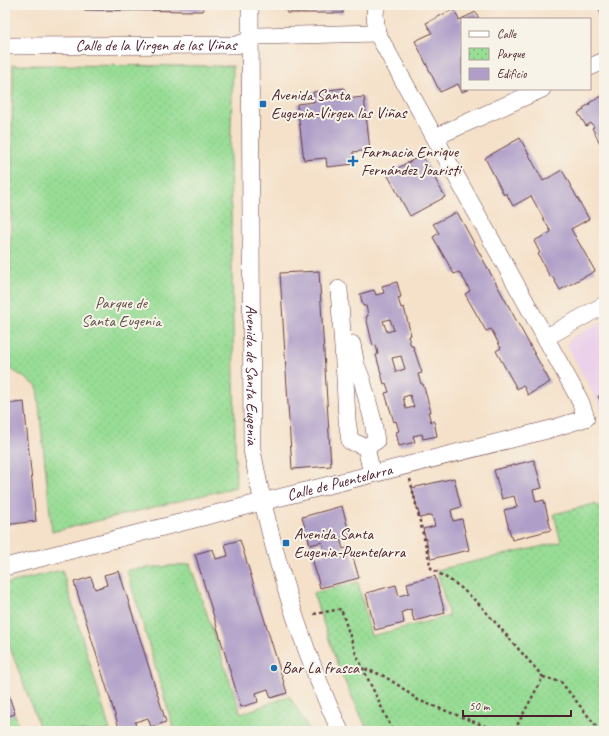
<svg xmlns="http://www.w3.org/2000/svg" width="609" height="736" viewBox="0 0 609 736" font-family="Caveat,sans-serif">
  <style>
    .built { fill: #ecd1ea }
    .park { fill: url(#park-dots); stroke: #717e60 }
    .garden { fill: url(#garden-furrows); stroke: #717e60 }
    .building { fill: #af9ec8; fill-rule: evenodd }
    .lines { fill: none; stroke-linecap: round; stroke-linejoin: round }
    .minor-casing { stroke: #643c43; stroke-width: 18 }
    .path { stroke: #643c43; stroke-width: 2.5; stroke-dasharray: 3 3; stroke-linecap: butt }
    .minor { stroke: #fff; stroke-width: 17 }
    .poi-dot { fill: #1f6fb2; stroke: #f7f3e8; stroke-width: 1.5 }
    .labels { text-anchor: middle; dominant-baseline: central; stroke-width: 4; stroke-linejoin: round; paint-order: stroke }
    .street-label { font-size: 16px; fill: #4a1f2b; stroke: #f7f3e8 }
    .poi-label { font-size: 16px; fill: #4a1f2b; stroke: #f7f3e8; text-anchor: start }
    .park-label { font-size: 16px; fill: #5e4e46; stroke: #f7f3e8 }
  </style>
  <defs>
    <pattern id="park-dots" width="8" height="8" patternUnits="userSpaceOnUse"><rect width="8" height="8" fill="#98dd95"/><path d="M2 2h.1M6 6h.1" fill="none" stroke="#84bd81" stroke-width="1.8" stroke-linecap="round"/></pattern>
    <pattern id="garden-furrows" width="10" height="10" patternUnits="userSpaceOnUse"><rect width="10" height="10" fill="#98dd95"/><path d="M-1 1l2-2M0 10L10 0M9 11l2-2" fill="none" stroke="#84bd81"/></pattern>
  </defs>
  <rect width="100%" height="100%" fill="#f7f3e8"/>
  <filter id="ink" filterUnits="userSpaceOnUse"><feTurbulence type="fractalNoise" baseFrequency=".025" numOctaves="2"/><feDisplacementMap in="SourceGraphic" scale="8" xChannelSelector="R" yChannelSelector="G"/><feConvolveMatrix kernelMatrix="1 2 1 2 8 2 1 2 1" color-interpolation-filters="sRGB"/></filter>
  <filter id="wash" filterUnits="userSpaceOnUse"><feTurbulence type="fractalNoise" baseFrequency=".012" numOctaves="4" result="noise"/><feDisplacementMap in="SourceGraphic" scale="16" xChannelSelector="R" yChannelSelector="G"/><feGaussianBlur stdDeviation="0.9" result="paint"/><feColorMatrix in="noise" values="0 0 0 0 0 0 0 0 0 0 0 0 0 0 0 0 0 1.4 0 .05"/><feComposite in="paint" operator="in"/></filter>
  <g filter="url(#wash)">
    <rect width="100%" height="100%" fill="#f5e1c9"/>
    <path class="built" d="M604,320v94l-35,-65 -2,-5 4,-6z"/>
    <g class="park">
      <path d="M13,65l220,1 -3,92 6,329 -184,45 -15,-146 -32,-21v-58l5,-7z"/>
      <path d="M594,504l10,5v222h-236l-29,-62 -26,-76 45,-11 13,54 78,-20 -12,-46 124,-28 -7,-28z"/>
      <path d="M190,564l51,150 48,-18 21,35h-150l13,-4 -46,-157z"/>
      <path d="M62,570l48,161h-69l-36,-97v-50z"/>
    </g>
    <path class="garden" d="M15,714l5,17h-15v-14z"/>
    <g id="blocks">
      <g class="building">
        <path d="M85,5h118v6l-118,-1z"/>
        <rect x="287" y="5" width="56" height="8"/>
        <path d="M598,5h6v19z"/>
        <path d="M454,9l5,11 17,-8 3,7h-17v70h7l-7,3 -4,-8 -18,8 -25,-51 17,-8 -6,-10z"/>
        <path d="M344,88l1,11 19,-2 6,53 -17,2 1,12 -27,3 -1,-9 -22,2 -7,-56 17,-2 -1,-10z"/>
        <path d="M604,95v46l-4,2 -8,-15 2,-1 -3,-4 -5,3 -8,-13 6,-3 -1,-2 7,-4 -1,-1z"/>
        <path d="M520,138l23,43 19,-11 27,49 -18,10 24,42 -35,19 -8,-14 -2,1 -12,-23 2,-1 -6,-12 17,-9 -20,-36 -18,10 -7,-13 -2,2 -19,-37z"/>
        <path d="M422,155l23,42 -35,19 -23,-42z"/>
        <path d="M457,212l93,170 -22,13 -5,-10 -6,4 -21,-38 5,-3 -10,-19 -5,2 -21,-37 5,-3 -5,-10 -6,-9 -5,2 -21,-37 6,-4 -6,-9z"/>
        <path d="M319,271l12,195 -39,3 -12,-196z"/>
        <path d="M397,282l4,15 -3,1 3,10 3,-1 7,28 -3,1 3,10h2l9,27 -4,1 3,10h2l8,28h-3l3,10 3,-1 3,15 -14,3 -1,-5 -9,2 2,6 -16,4 -3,-14 3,-1 -3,-10 -2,1 -9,-29 4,-1 -3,-9 -2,1 -8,-29 2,-1 -2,-9 -3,1 -7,-29 2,-1 -1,-6 -1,-4h-3l-3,-12 14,-4 2,5 8,-2 -2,-7zM390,319l4,11 -7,2 -4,-11zM401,356l4,13 -9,3 -4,-14zM410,395l4,12 -8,2 -3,-12z"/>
        <path d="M604,393v12l-6,-8z"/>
        <path d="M24,402l12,119 -31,4v-121z"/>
        <path d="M534,460l8,28 -9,2 3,12 8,-2 7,30 -39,10 -8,-30 13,-3 -3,-11 -12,3 -8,-29z"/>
        <path d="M454,478l7,29 -10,3 2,11 9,-2 7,31 -38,9 -8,-30 12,-3 -3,-11 -12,3 -8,-30z"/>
        <path d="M342,506l8,30 -10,2 3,11 7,-2 9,31 -39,10 -8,-31 13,-3 -3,-12 -12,3 -8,-28z"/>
        <path d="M240,540l47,153 -16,5 -3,-9 -12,4 2,9 -17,5 -46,-153 18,-5 3,10 12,-3 -3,-12z"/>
        <path d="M119,571l47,151 -15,5 -3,-9 -13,4 2,9h-17l-46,-149 17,-5 4,12 12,-4 -3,-10z"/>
        <path d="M435,576l10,37 -31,8 -3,-12 -9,3 2,11 -29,7 -9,-37 30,-8 3,11 10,-3 -2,-10z"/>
        <path d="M5,684l10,30 -10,3z"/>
      </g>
    </g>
  </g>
  <g filter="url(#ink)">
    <use href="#blocks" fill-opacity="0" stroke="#643c43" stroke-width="1"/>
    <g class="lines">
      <g class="minor-casing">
        <g id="minor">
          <path id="s1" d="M250,5l2,445c18,97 47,191 88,281"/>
          <path id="s2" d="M5,46l232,-1 22,-9 118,-3"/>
          <path d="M590,67l14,-6"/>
          <path d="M435,137l107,-48"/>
          <path d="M339,289l6,89 2,42 3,21 16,6 6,27"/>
          <path d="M545,338l59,-33"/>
          <path d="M352,344l4,21 6,15 11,41 3,20 -10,6"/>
          <path id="s3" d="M5,567l546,-138 35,-11 -5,-15 -5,-10 -199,-360 -2,-18 1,-10"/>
        </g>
      </g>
      <g class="path">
        <path d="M410,479l21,89 28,18 21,19 63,72 -29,54"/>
        <path d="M314,614l27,-5 15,45 37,77"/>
        <path d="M365,669l17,6 16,10 20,15 72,28 16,3"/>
        <path d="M543,677l18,5 39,49"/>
      </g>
      <use href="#minor" class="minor"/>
    </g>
  </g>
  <g class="poi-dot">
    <rect x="259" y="100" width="8" height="8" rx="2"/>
    <path d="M351 155h4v4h4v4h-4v4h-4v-4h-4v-4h4z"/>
    <rect x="282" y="539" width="8" height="8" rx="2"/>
    <circle cx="274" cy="668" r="4"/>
  </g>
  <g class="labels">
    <g class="street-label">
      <text stroke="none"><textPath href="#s2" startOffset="151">Calle de la Virgen de las Viñas</textPath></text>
      <text stroke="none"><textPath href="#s1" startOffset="370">Avenida de Santa Eugenia</textPath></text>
      <text stroke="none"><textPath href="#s3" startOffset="345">Calle de Puentelarra</textPath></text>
    </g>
    <g class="poi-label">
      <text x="271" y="95">Avenida Santa<tspan x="271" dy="18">Eugenia-Virgen las Viñas</tspan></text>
      <text x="361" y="152">Farmacia Enrique<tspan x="361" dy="18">Fernández Joaristi</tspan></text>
      <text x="294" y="534">Avenida Santa<tspan x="294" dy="18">Eugenia-Puentelarra</tspan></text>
      <text x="282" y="668">Bar La frasca</text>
    </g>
    <g class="park-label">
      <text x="121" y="303">Parque de<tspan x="121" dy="18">Santa Eugenia</tspan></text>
    </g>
  </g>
  <rect width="609" height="736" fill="none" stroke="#f7f3e8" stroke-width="20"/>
  <rect x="461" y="18" width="130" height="72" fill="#f7f3e8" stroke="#b29e9c"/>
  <rect x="469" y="31" width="20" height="6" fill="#ffffff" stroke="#b29e9c"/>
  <text x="497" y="38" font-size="12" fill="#4a1f2b">Calle</text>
  <rect x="469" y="48" width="20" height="12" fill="url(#park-dots)" stroke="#b29e9c"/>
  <text x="497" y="58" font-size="12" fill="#4a1f2b">Parque</text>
  <rect x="469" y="68" width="20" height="12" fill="#af9ec8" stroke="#b29e9c"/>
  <text x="497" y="78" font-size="12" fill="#4a1f2b">Edificio</text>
  <path d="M463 710v6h108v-6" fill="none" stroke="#4a1f2b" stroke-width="2"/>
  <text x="469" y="710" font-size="12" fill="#4a1f2b" stroke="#f7f3e8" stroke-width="3" paint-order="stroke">50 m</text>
</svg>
